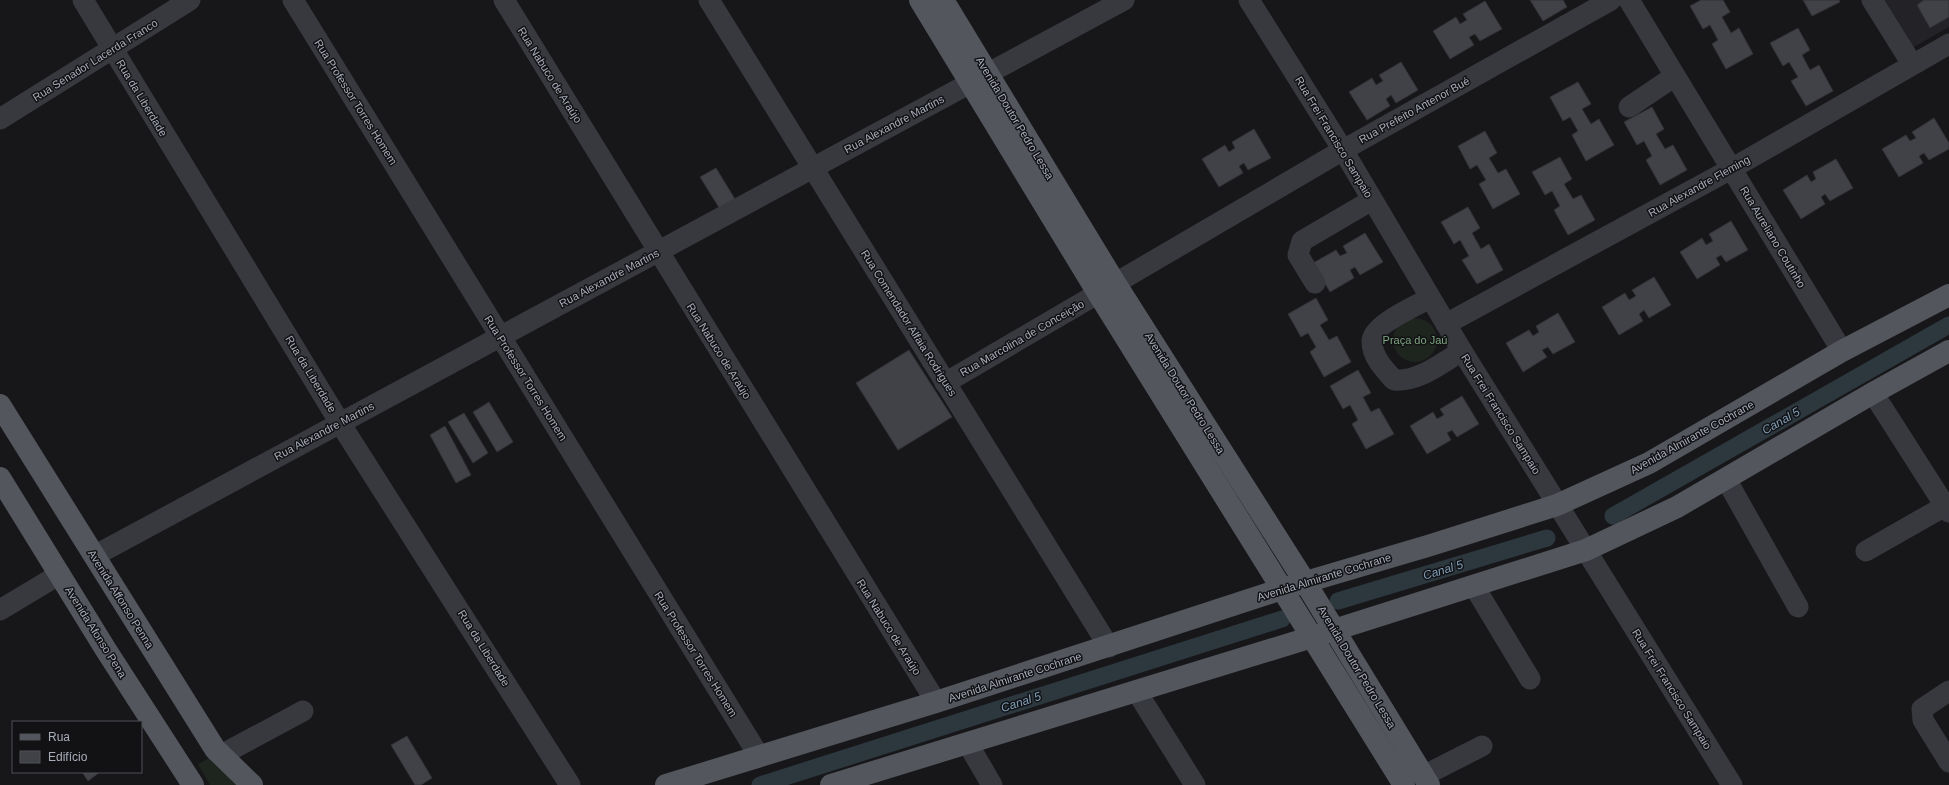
<svg xmlns="http://www.w3.org/2000/svg" width="1949" height="785" viewBox="0 0 1949 785" font-family="Helvetica,sans-serif">
  <style>
    .built { fill: #232327 }
    .green { fill: #1d251e }
    .lines { fill: none; stroke-linecap: round; stroke-linejoin: round }
    .canal { stroke: #2c373e; stroke-width: 17 }
    .building { fill: #414247; stroke: #313136 }
    .minor { stroke: #38393f; stroke-width: 21 }
    .major { stroke: #54565e; stroke-width: 22 }
    .labels { text-anchor: middle; dominant-baseline: central; stroke-width: 3; stroke-linejoin: round; paint-order: stroke }
    .street-label { font-size: 11px; fill: #a9aeba; stroke: #121215 }
    .park-label { font-size: 11px; fill: #7fa681; stroke: #121215 }
    .water-label { font-size: 12px; font-style: italic; fill: #7e9db6; stroke: #121215 }
  </style>
  <rect width="100%" height="100%" fill="#17171a"/>
  <path class="built" d="M1883,0h66v27l-37,21z"/>
  <g class="green">
    <circle cx="1415" cy="340" r="22"/>
    <path d="M215,755l25,30h-30l-12,-21z"/>
  </g>
  <g class="lines">
    <g class="canal">
      <path d="M1613,516l336,-191"/>
      <path d="M1338,601l209,-63"/>
      <path d="M760,785l522,-166"/>
    </g>
  </g>
  <g class="building">
    <path d="M1530,0h33l4,7 -24,14z"/>
    <path d="M1701,0h22l7,12 -8,5 9,16 8,-5 14,26 -27,15 -14,-25 6,-4 -8,-15 -7,4 -13,-23z"/>
    <path d="M1803,0h36l1,2 -28,14z"/>
    <path d="M1924,0h25v17l-19,11 -13,-23z"/>
    <path d="M1485,1l17,28 -22,12 -5,-7 -6,3 5,8 -24,14 -17,-28 23,-14 4,7 7,-4 -4,-6z"/>
    <path d="M1798,28l12,22 -8,5 8,15 9,-5 14,26 -27,15 -15,-25 7,-4 -9,-15 -6,4 -13,-23z"/>
    <path d="M1401,62l17,28 -22,13 -5,-8 -5,4 4,7 -23,14 -18,-28 23,-14 4,7 7,-4 -4,-6z"/>
    <path d="M1578,82l13,22 -9,5 9,15 8,-5 15,26 -28,16 -14,-26 6,-4 -8,-14 -7,4 -13,-24z"/>
    <path d="M1652,107l12,22 -8,5 9,15 8,-4 14,25 -27,15 -14,-25 6,-4 -8,-15 -7,4 -13,-23z"/>
    <path d="M1934,118l15,25v6l-20,11 -5,-7 -5,3 4,7 -24,14 -17,-28 24,-14 4,6 6,-3 -4,-6z"/>
    <path d="M1254,129l17,29 -23,12 -4,-7 -5,3 4,7 -24,14 -17,-28 23,-14 4,7 6,-4 -3,-6z"/>
    <path d="M1485,131l12,22 -8,5 9,15 8,-4 14,25 -27,15 -14,-25 7,-4 -9,-15 -7,4 -12,-23z"/>
    <path d="M1560,157l12,22 -8,5 9,15 8,-4 14,25 -27,15 -14,-25 6,-4 -8,-15 -7,4 -13,-23z"/>
    <path d="M1836,159l17,29 -23,13 -5,-7 -4,3 4,7 -24,15 -18,-29 24,-15 4,7 5,-3 -3,-7z"/>
    <path d="M716,168l22,36 -15,10 -23,-37z"/>
    <path d="M1468,207l12,21 -8,5 9,16 8,-5 14,26 -26,14 -15,-24 7,-4 -9,-16 -6,4 -13,-22z"/>
    <path d="M1731,221l17,29 -22,12 -5,-7 -5,3 4,7 -23,14 -17,-27 22,-14 4,7 7,-4 -4,-7z"/>
    <path d="M1365,233l18,29 -23,13 -5,-8 -5,3 4,8 -24,14 -17,-29 23,-13 4,6 7,-3 -4,-7z"/>
    <path d="M1654,277l17,28 -22,13 -5,-8 -5,4 4,7 -24,14 -17,-28 23,-14 4,7 7,-4 -4,-6z"/>
    <path d="M1316,298l12,22 -8,5 9,15 8,-4 14,26 -27,15 -14,-25 6,-5 -8,-14 -7,4 -13,-23z"/>
    <path d="M1558,313l17,29 -22,12 -5,-7 -6,3 5,7 -24,15 -17,-29 23,-13 4,6 6,-4 -3,-6z"/>
    <path d="M909,350l43,67 -54,33 -42,-67z"/>
    <path d="M1358,370l13,23 -8,4 8,15 8,-4 15,26 -28,15 -14,-25 6,-4 -8,-15 -7,4 -13,-23z"/>
    <path d="M1462,396l17,28 -22,13 -5,-7 -5,3 4,7 -24,14 -17,-28 23,-14 4,7 7,-4 -4,-6z"/>
    <path d="M489,402l24,40 -16,10 -24,-40z"/>
    <path d="M464,413l24,40 -15,10 -25,-41z"/>
    <path d="M445,426l26,49 -15,8 -26,-48z"/>
    <path d="M407,736l25,42 -11,7h-6l-24,-40z"/>
    <path d="M82,772h18l-12,9z"/>
  </g>
  <g class="lines">
    <g class="minor">
      <path d="M83,0l257,423 230,362"/>
      <path d="M293,0l466,756"/>
      <path d="M504,0l432,702"/>
      <path d="M709,0l400,647"/>
      <path d="M1249,0l94,150 119,201 270,434"/>
      <path d="M1629,0l213,351"/>
      <path d="M1872,0l40,64"/>
      <path d="M1629,107l46,-31"/>
      <path d="M0,119l190,-119"/>
      <path d="M1315,283l-17,-28 4,-14 70,-41"/>
      <path d="M1430,298c-14,8 -59,27 -58,44 0,15 13,28 22,38 25,2 47,-17 68,-29"/>
      <path d="M1446,324l285,-155 218,-125"/>
      <path d="M945,383l398,-233 268,-150"/>
      <path d="M1873,393l76,119"/>
      <path d="M1726,479l72,128"/>
      <path d="M1866,551l79,-45"/>
      <path d="M94,556l1030,-556"/>
      <path d="M1474,586l56,93"/>
      <path d="M0,610l60,-36"/>
      <path d="M1949,691l-27,18 1,11 26,42"/>
      <path d="M1137,692l58,93"/>
      <path d="M968,744l24,41"/>
      <path d="M221,755l82,-44"/>
      <path d="M1423,776l59,-30"/>
    </g>
    <g class="major">
      <path d="M920,0l178,293 306,492"/>
      <path d="M943,0l172,283 190,299 124,203"/>
      <path d="M0,405l215,344 37,36"/>
      <path d="M0,478l106,172 87,135"/>
      <path d="M666,785l270,-83 346,-113 149,-44 126,-40 92,-42 193,-112 107,-56"/>
      <path d="M831,785l481,-148 274,-87 91,-43 196,-114 76,-42"/>
    </g>
  </g>
  <g class="labels">
    <g class="street-label">
      <text transform="translate(95 60) rotate(-32)">Rua Senador Lacerda Franco</text>
      <text transform="translate(550 75) rotate(58)">Rua Nabuco de Araújo</text>
      <text transform="translate(142 98) rotate(59)">Rua da Liberdade</text>
      <text transform="translate(356 102) rotate(58)">Rua Professor Torres Homem</text>
      <text transform="translate(1414 110) rotate(-29)">Rua Prefeito Antenor Bué</text>
      <text transform="translate(1015 118) rotate(59)">Avenida Doutor Pedro Lessa</text>
      <text transform="translate(894 124) rotate(-28)">Rua Alexandre Martins</text>
      <text transform="translate(1334 137) rotate(59)">Rua Frei Francisco Sampaio</text>
      <text transform="translate(1699 186) rotate(-29)">Rua Alexandre Fleming</text>
      <text transform="translate(1773 237) rotate(59)">Rua Aureliano Coutinho</text>
      <text transform="translate(609 278) rotate(-28)">Rua Alexandre Martins</text>
      <text transform="translate(909 323) rotate(58)">Rua Comendador Alfaia Rodrigues</text>
      <text transform="translate(1022 338) rotate(-30)">Rua Marcolina de Conceição</text>
      <text transform="translate(719 351) rotate(58)">Rua Nabuco de Araújo</text>
      <text transform="translate(311 374) rotate(59)">Rua da Liberdade</text>
      <text transform="translate(526 378) rotate(58)">Rua Professor Torres Homem</text>
      <text transform="translate(1185 393) rotate(58)">Avenida Doutor Pedro Lessa</text>
      <text transform="translate(1501 414) rotate(58)">Rua Frei Francisco Sampaio</text>
      <text transform="translate(324 431) rotate(-28)">Rua Alexandre Martins</text>
      <text transform="translate(1692 437) rotate(-29)">Avenida Almirante Cochrane</text>
      <text transform="translate(1324 577) rotate(-17)">Avenida Almirante Cochrane</text>
      <text transform="translate(121 599) rotate(58)">Avenida Affonso Penna</text>
      <text transform="translate(889 627) rotate(58)">Rua Nabuco de Araújo</text>
      <text transform="translate(96 632) rotate(58)">Avenida Afonso Pena</text>
      <text transform="translate(484 648) rotate(58)">Rua da Liberdade</text>
      <text transform="translate(696 654) rotate(58)">Rua Professor Torres Homem</text>
      <text transform="translate(1357 667) rotate(59)">Avenida Doutor Pedro Lessa</text>
      <text transform="translate(1015 677) rotate(-18)">Avenida Almirante Cochrane</text>
      <text transform="translate(1672 689) rotate(58)">Rua Frei Francisco Sampaio</text>
    </g>
    <g class="park-label">
      <text x="1415" y="340">Praça do Jaú</text>
    </g>
    <g class="water-label">
      <text transform="translate(1781 421) rotate(-30)">Canal 5</text>
      <text transform="translate(1443 570) rotate(-17)">Canal 5</text>
      <text transform="translate(1021 702) rotate(-18)">Canal 5</text>
    </g>
  </g>
  <rect x="12" y="721" width="130" height="52" fill="#121215" stroke="#4e5057"/>
  <rect x="20" y="734" width="20" height="6" fill="#54565e" stroke="#4e5057"/>
  <text x="48" y="741" font-size="12" fill="#a9aeba">Rua</text>
  <rect x="20" y="751" width="20" height="12" fill="#414247" stroke="#4e5057"/>
  <text x="48" y="761" font-size="12" fill="#a9aeba">Edifício</text>
</svg>
